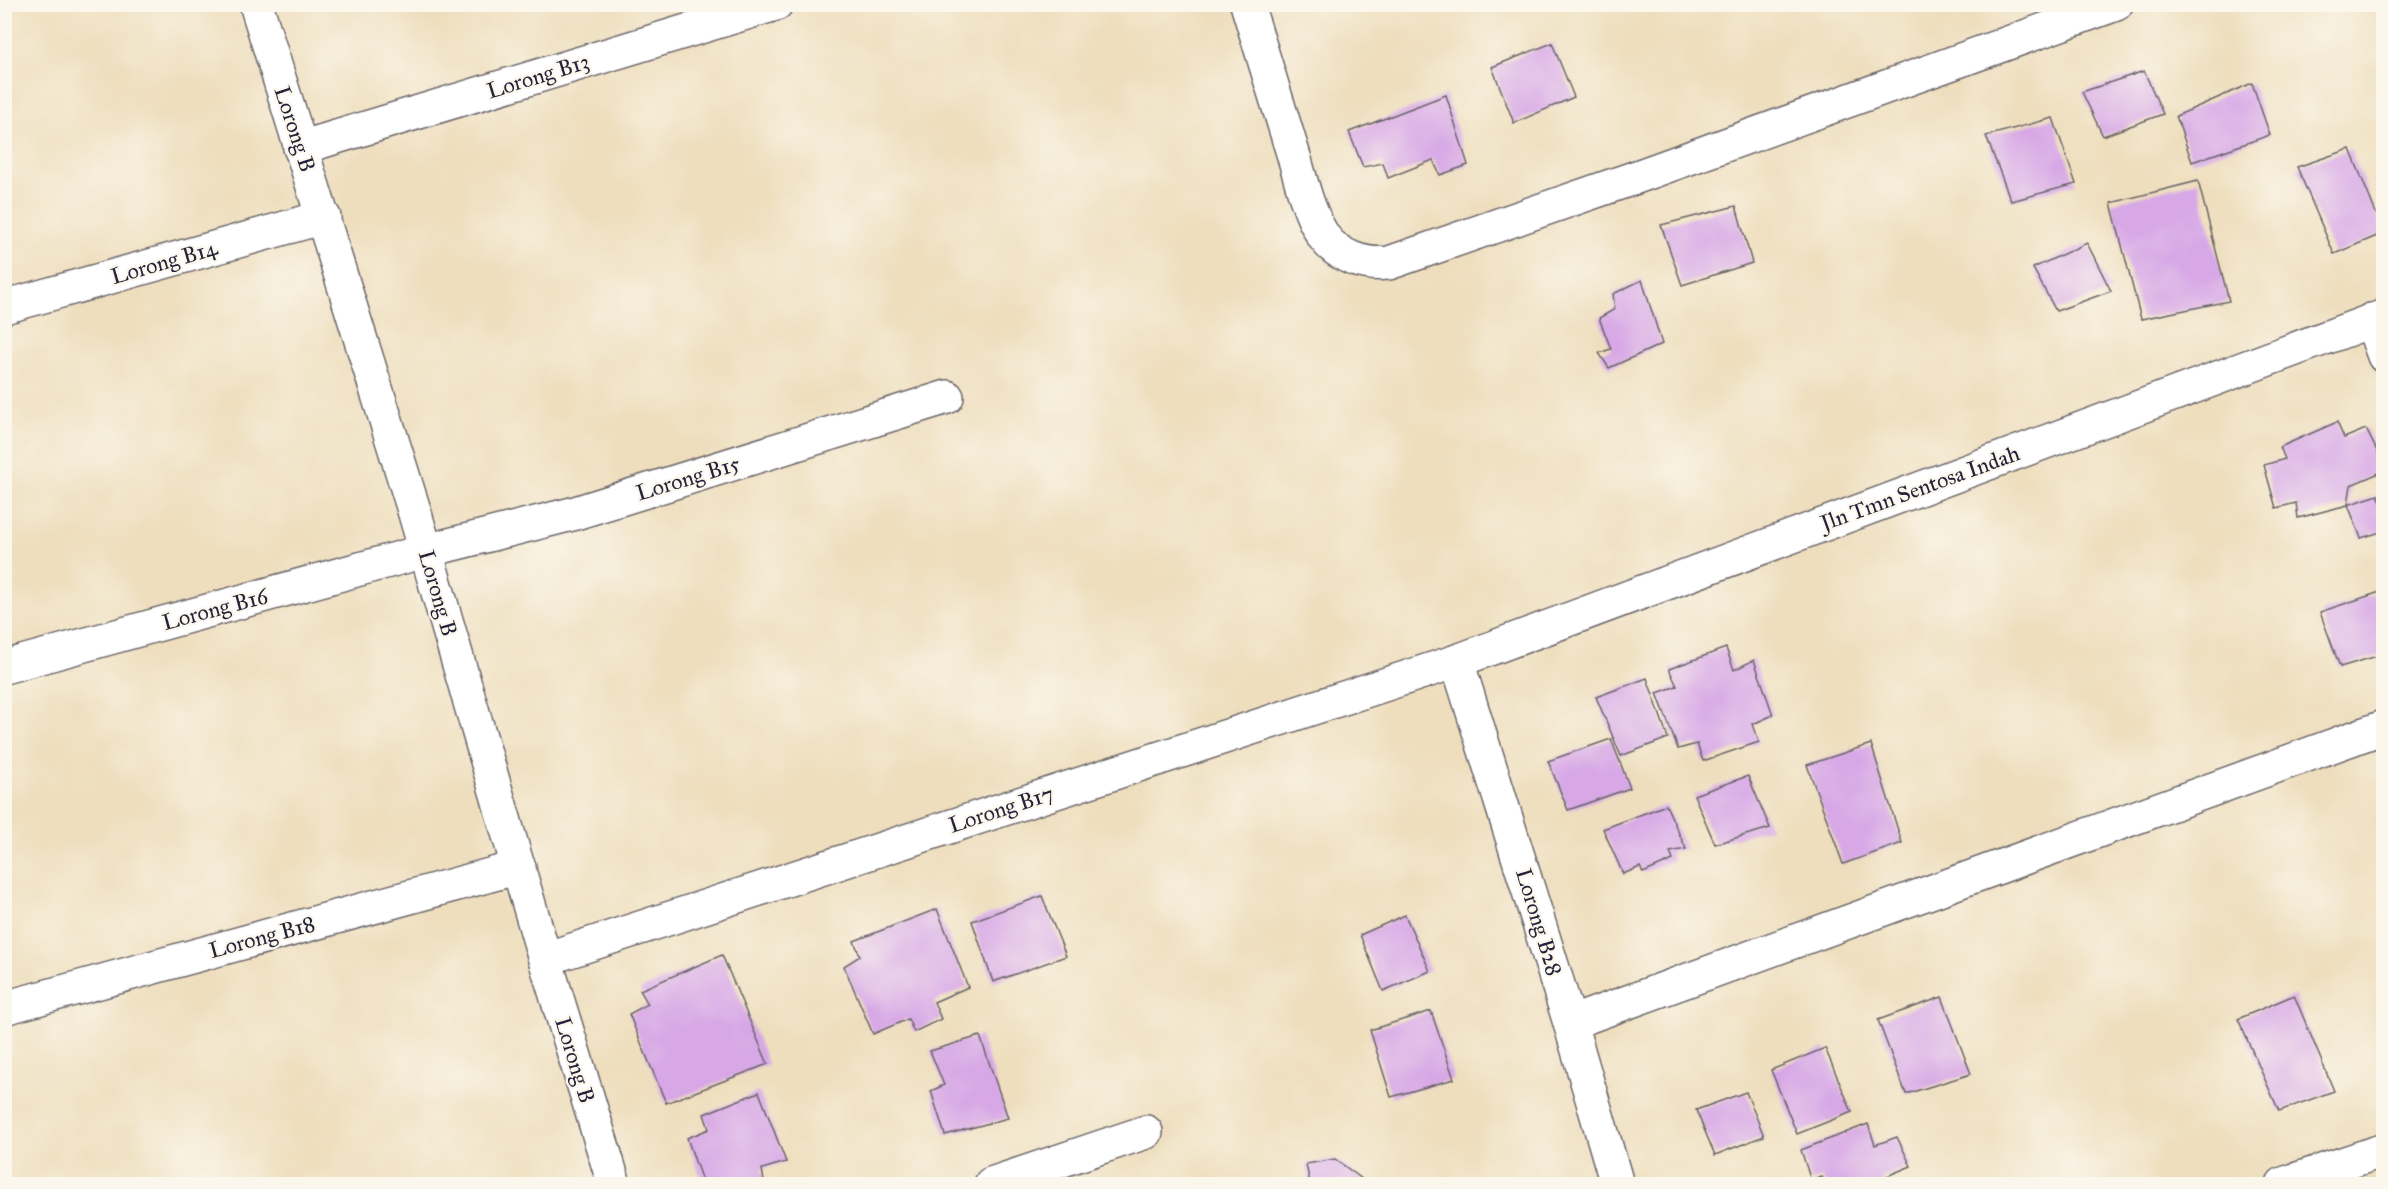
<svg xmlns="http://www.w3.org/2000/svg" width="2388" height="1189" viewBox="0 0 2388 1189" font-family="'IM FELL Great Primer',serif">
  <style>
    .building { fill: #d7a7e6 }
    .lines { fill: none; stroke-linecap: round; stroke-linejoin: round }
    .minor-casing { stroke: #696468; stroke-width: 36 }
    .minor { stroke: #fff; stroke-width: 33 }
    .labels { text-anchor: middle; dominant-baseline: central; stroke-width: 4.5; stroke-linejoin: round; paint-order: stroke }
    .street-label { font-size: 22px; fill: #22223b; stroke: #fbf7ec }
  </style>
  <rect width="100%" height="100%" fill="#fbf7ec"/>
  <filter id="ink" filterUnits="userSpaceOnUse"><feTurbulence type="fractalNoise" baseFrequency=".0167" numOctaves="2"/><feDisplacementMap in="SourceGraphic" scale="12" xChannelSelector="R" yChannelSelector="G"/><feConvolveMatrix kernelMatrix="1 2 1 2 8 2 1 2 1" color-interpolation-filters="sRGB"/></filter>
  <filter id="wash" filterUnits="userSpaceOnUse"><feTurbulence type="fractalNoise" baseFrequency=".008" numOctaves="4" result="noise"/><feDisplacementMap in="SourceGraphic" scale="24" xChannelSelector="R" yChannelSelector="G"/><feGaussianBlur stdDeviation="1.35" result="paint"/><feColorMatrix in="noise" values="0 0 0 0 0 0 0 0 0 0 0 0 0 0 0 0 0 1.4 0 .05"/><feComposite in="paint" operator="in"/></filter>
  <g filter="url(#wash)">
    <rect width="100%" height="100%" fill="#eedebd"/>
    <g id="blocks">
      <g class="building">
        <path d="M1552,43l22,54 -60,26 -22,-56z"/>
        <path d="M2144,71l19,43 -60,22 -21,-44z"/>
        <path d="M2252,83l18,52 -78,27 -16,-46z"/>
        <path d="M1446,95l22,70 -28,10 -7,-15 -45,18 -5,-15 -20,4 -14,-35z"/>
        <path d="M2053,118l23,66 -65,17 -25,-65z"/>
        <path d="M2350,149l34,84 -50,21 -37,-87z"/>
        <path d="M2198,181l31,120 -88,18 -30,-116z"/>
        <path d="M1736,206l16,57 -70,22 -21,-60z"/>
        <path d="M2087,243l24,48 -55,20 -23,-43z"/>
        <path d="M1642,280l20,64 -53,24 -10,-15 12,-4 -12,-31 16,-9 -2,-15z"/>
        <path d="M2337,422l7,16 22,-9 18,36v6l-33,14 -3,20 30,-10 6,14v22l-23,7 -13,-33 -50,13 -2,-15 -20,5 -12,-43 21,-6 -5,-12z"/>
        <path d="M2380,592l4,14v48l-44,13 -20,-55z"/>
        <path d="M1726,648l8,22 20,-10 19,55 -20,9 6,18 -56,19 -6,-17 -19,5 -21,-56 20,-7 -8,-17z"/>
        <path d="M1647,678l21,60 -47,18 -25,-59z"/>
        <path d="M1611,739l19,49 -62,22 -20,-49z"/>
        <path d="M1871,744l31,99 -59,21 -36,-99z"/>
        <path d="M1748,776l22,52 -55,16 -21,-49z"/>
        <path d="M1666,805l20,44 -16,3 3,8 -30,13 -3,-6 -17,7 -20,-45z"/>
        <path d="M1042,896l24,60 -73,26 -21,-61z"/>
        <path d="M937,909l31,78 -34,15 7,17 -27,13 -6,-13 -35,15 -29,-68 16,-10 -6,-15z"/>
        <path d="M1405,915l25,56 -47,20 -23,-56z"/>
        <path d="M722,955l46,109 -102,39 -37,-89 19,-10 -8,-14z"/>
        <path d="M2294,995l40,96 -55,20 -41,-92z"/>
        <path d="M1942,997l29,77 -65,20 -28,-74z"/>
        <path d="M1431,1011l23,68 -63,18 -21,-67z"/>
        <path d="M980,1036l28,82 -63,17 -14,-44 13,-6 -14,-34z"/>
        <path d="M1825,1048l27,64 -55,22 -26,-64z"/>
        <path d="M759,1092l27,70 -24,7 2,13 -7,2h-54l-16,-46 22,-9 -5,-15z"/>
        <path d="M1746,1092l18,44 -49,19 -19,-45z"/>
        <path d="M1868,1124l7,21 22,-8 14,29 -29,12 2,6h-59l-3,-7 -11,4 -10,-31z"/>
        <path d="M1335,1159l31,23 1,2h-57l-4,-20z"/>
      </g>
    </g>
  </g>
  <g filter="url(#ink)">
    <use href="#blocks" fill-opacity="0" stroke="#696468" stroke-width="1.5"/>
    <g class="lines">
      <g class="minor-casing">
        <g id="minor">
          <path d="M256,4l157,503 132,452 69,225"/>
          <path d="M1247,4c15,49 30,98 45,146 9,29 15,61 32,87 14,20 42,29 65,26l242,-84 485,-175"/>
          <path d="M300,148l476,-144"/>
          <path d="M4,307l320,-90"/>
          <path d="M2371,320l13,36"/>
          <path d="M1457,661l113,362 47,161"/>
          <path d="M4,667l421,-116 147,-37 375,-117"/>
          <path d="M545,959l912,-298 927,-345"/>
          <path d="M4,1008l515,-141"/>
          <path d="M1570,1023l814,-296"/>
          <path d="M991,1184l155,-52"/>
          <path d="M2283,1184l101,-34"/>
        </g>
      </g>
      <use href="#minor" class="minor"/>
    </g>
  </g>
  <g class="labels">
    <g class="street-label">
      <text transform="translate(538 76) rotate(-17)">Lorong B13</text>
      <text transform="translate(295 129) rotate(72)">Lorong B</text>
      <text transform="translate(164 262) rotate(-16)">Lorong B14</text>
      <text transform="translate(688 478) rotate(-17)">Lorong B15</text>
      <text transform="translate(1920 488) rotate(-20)">Jln Tmn Sentosa Indah</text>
      <text transform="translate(438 593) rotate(74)">Lorong B</text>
      <text transform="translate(215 609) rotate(-15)">Lorong B16</text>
      <text transform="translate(1001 809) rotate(-18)">Lorong B17</text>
      <text transform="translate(1539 922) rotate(73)">Lorong B28</text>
      <text transform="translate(262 937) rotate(-15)">Lorong B18</text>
      <text transform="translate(575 1060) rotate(73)">Lorong B</text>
    </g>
  </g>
  <rect width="2388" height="1189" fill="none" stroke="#fbf7ec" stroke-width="24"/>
</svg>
